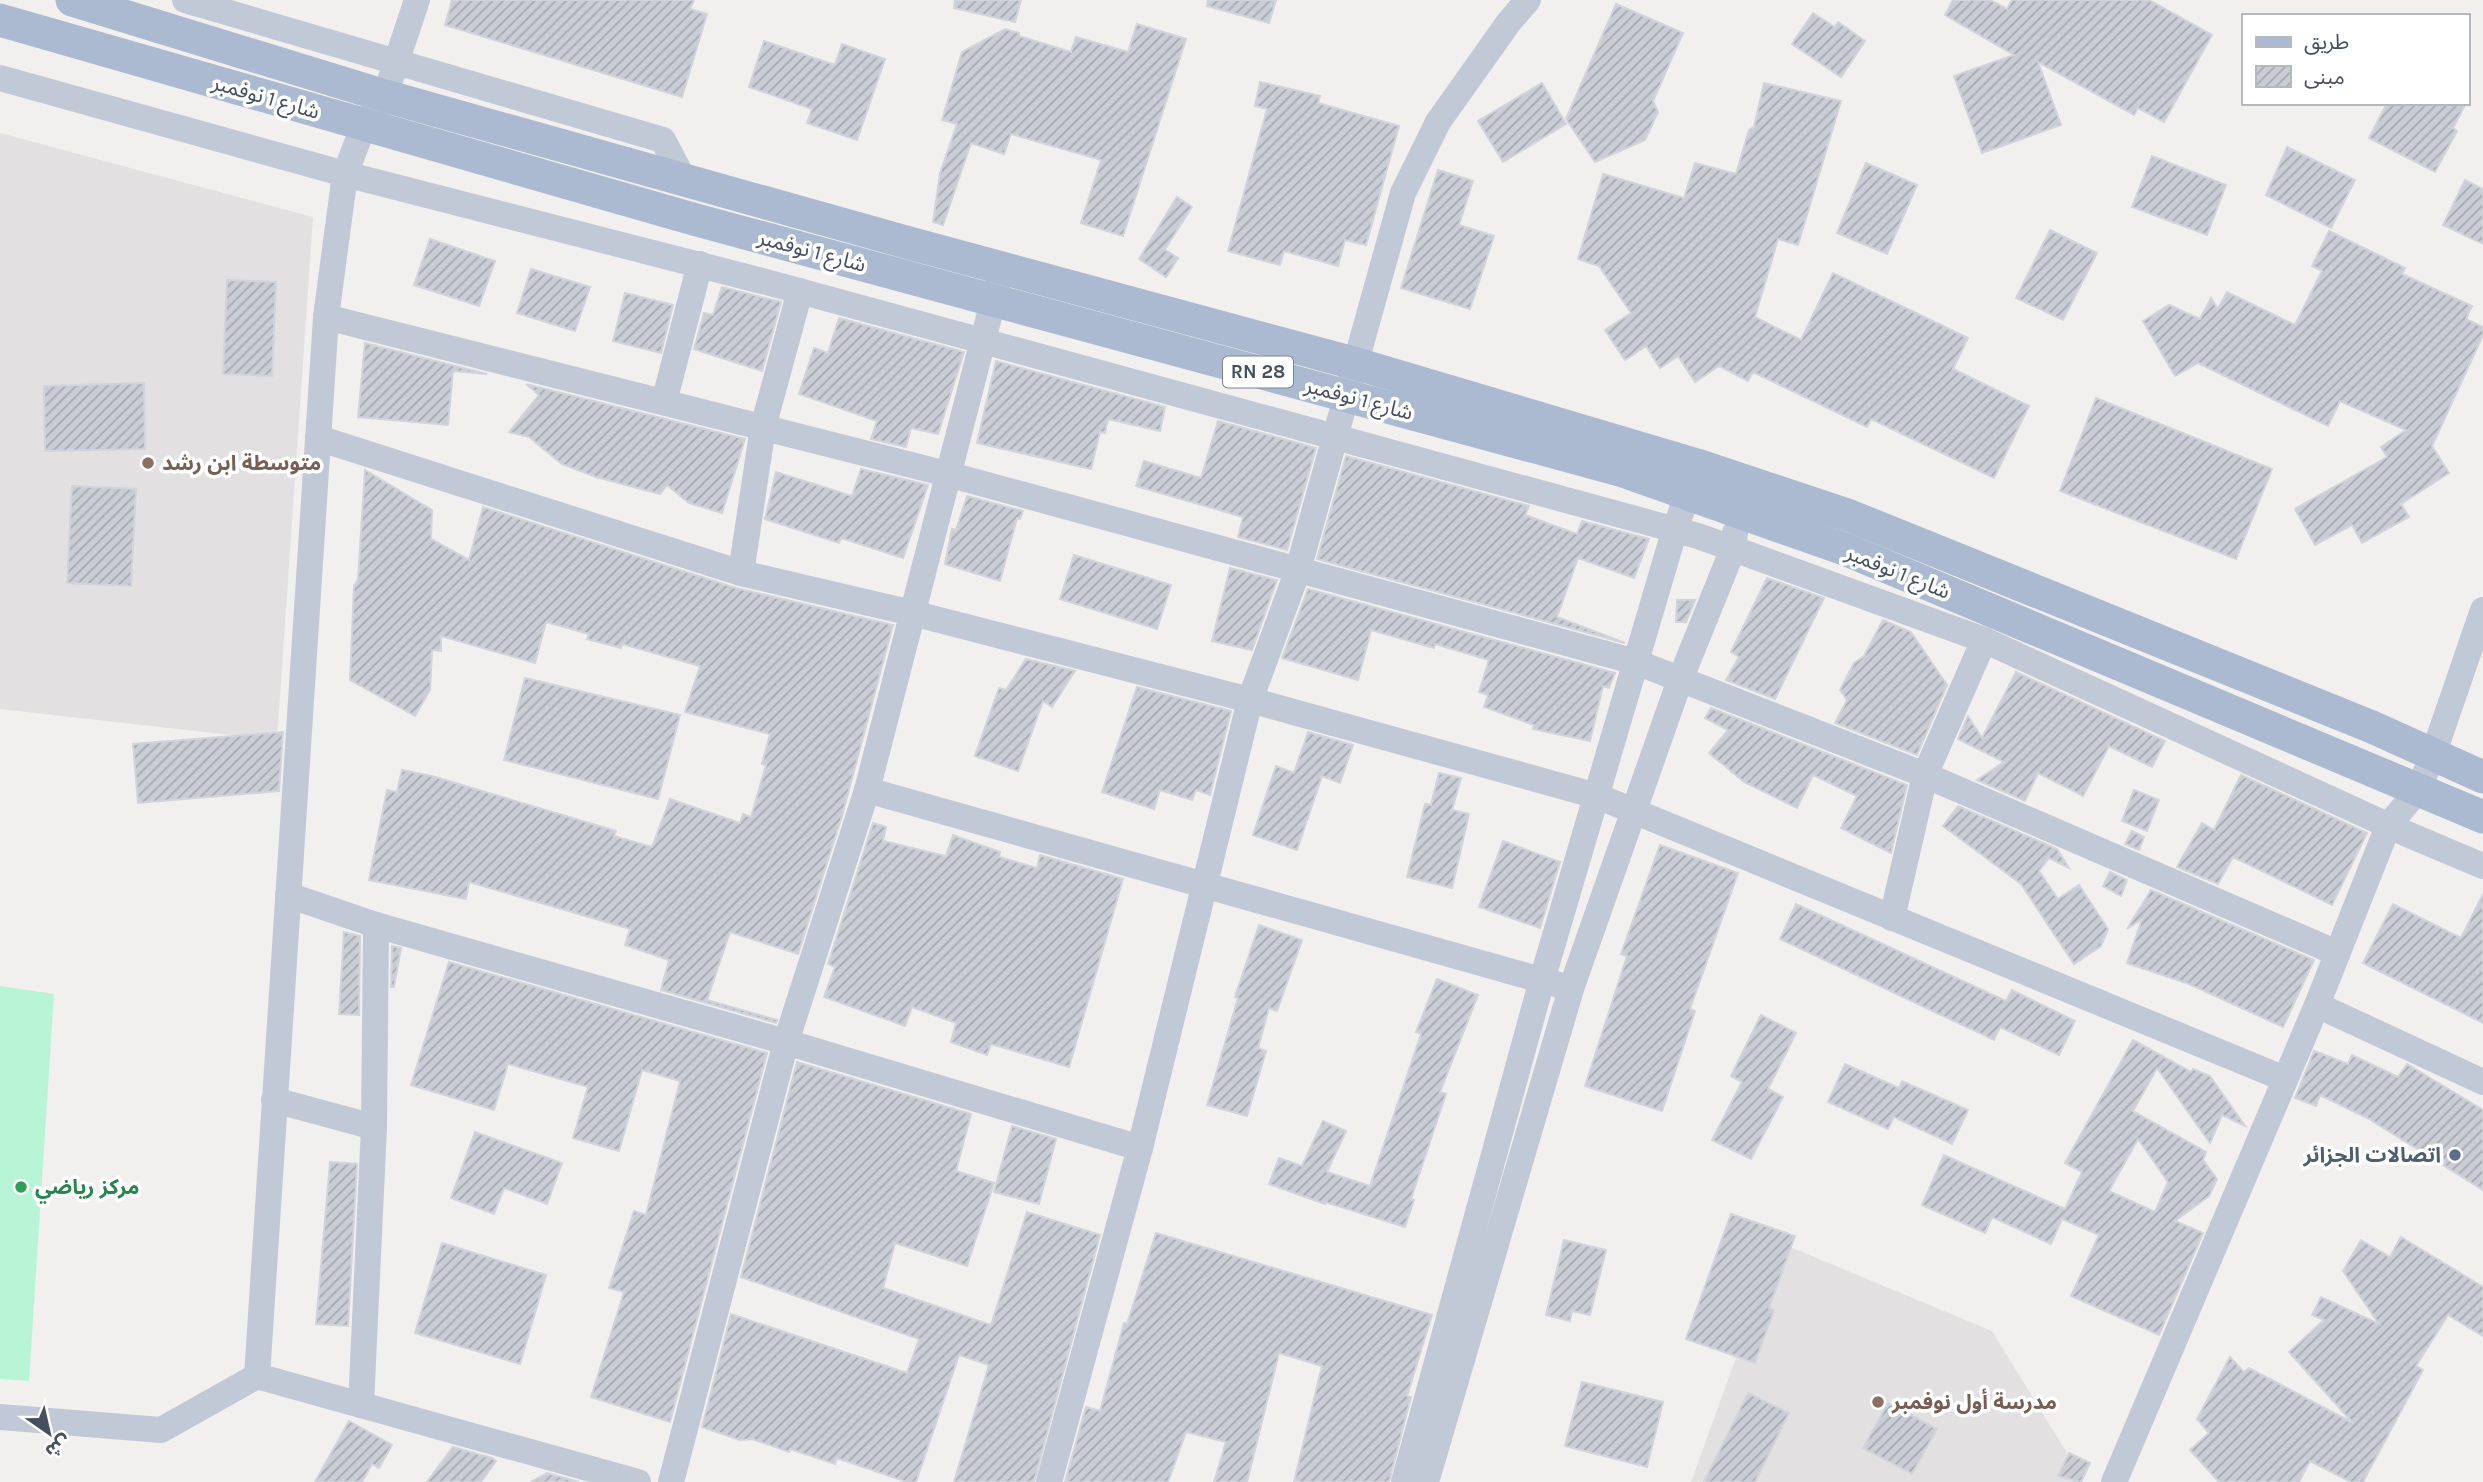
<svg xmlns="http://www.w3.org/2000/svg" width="2483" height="1482" viewBox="0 0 2483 1482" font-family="Karla,'Noto Sans Arabic',sans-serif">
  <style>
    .education { fill: #e3e0e1 }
    .pitch { fill: #b8f5d6 }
    .building { fill: url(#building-hatch); stroke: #d2d4db; stroke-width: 2; fill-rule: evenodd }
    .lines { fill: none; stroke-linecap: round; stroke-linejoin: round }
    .minor { stroke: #c1c9d6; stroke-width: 26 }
    .major { stroke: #abbad1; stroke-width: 33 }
    .education-dot { fill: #8d6e63; stroke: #fff; stroke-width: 2.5 }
    .service-dot { fill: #5c6f8a; stroke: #fff; stroke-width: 2.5 }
    .leisure-dot { fill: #2e9e5b; stroke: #fff; stroke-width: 2.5 }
    .labels { text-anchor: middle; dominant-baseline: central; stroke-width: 7; stroke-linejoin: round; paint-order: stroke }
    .shield { fill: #fff; stroke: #7d848f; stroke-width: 2 }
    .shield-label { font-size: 19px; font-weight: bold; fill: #454f5f }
    .street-label { font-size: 21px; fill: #454f5f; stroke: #fff }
    .education-label { font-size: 21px; font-weight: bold; fill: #785e54; stroke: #fff; text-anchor: start }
    .service-label { font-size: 21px; font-weight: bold; fill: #4e5e75; stroke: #fff; text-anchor: end }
    .leisure-label { font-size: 21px; font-weight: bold; fill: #27864d; stroke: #fff; text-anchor: start }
  </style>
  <defs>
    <pattern id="building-hatch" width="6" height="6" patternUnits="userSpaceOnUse" patternTransform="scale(1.75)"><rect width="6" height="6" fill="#cacdd5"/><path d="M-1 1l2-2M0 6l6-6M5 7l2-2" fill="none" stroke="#a6a9b0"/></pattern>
  </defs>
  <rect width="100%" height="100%" fill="#f2efef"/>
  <g class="education">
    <path d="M0,133l313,84 -36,523 -277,-31z"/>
    <path d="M1778,1242l214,89 87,142 -4,9h-384z"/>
  </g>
  <path class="pitch" d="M0,986l54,8 -25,387 -29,-2z"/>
  <g class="building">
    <path d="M452,0h242l-4,9 17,5 -25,83 -237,-72z"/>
    <path d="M955,0h66l-6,22 -61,-14z"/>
    <path d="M1208,0h68l-7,23 -62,-17z"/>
    <path d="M1953,0h37l17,9 5,-9h137l63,35 -48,87 -26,-14 -4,7 -96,-53 23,63 -79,28 -28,-77 60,-21 -69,-40z"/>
    <path d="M1616,4l67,29 -30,68 5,11 -13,28 -50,22 -29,-43z"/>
    <path d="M1813,13l22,14 3,-5 27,19 -24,36 -49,-33z"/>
    <path d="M1137,24l49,15 -63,197 -42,-13 20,-63 -90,-26 -7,20 -33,-11 -28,82 -10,-3 7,-49 17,-49 -15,-4 20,-68 43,-23 14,4v3l52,16 5,-15 52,15z"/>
    <path d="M764,41l71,24 7,-21 43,15 -28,81 -50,-17 5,-14 -63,-22z"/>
    <path d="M1260,82l60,14 -2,7 81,23 -33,119 -21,-5 -7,26 -54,-15 -4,14 -52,-14 39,-142 -12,-3z"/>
    <path d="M1542,83l24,41 -63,38 -25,-41z"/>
    <path d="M1764,83l77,18 -43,144 -20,-6 -23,78 46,23 32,-67 135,65 -15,31 76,37 -35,72 -123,-59 -4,8 -114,-55 -5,9 -29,-15 -24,16 -17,-26 -18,12 -14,-22 -21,14 -20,-30 26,-17 -32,-47 -21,-7 25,-85 81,24 11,-35 41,11 13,-44 5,-3z"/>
    <path d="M2387,103h79l-13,25 4,3 -22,41 -66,-34z"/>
    <path d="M2287,147l68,33 -24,48 -65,-33z"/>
    <path d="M2152,156l74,29 -19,50 -75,-28z"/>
    <path d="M1866,163l51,22 -30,69 -50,-21z"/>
    <path d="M1438,170l35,11 -14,44 35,11 -24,73 -69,-21z"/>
    <path d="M2465,180l18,9v55l-40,-19z"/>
    <path d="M1177,197l15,10 -27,42 -3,-1 16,10 -12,19 -27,-18z"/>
    <path d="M2050,230l47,23 -34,67 -47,-22z"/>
    <path d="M2329,231l76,37 -3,6 70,32 -6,13 17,8v8l-51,111 17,27 -48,31 8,13 -47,26 -10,-18 -37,20 -20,-36 92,-52 -6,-10 25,-17 -66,-29 -12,25 -130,-63 -23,13 -32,-55 26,-16 31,14 11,-21 7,11 9,-17 68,33 27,-54 -10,-5z"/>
    <path d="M430,239l65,22 -16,45 -65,-21z"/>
    <path d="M531,269l59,18 -15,44 -58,-18z"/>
    <path d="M227,280l49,2 -4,94 -49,-2z"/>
    <path d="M722,287l59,15 -19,69 -68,-22 10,-36 9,2z"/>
    <path d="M625,293l48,12 -12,48 -48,-12z"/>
    <path d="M839,318l125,34 -26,82 -27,-6 -5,19 -35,-8 6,-18 -78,-27 15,-46 14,5z"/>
    <path d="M365,343l122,31 -34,-3 -5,54 -90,-8z"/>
    <path d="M996,361l169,46 -5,24 -52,-12 -3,14 -5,-1 -9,37 -114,-26z"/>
    <path d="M144,383l1,66 -100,2 -1,-65z"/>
    <path d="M526,384l219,55 -23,74 -33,-10 -22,-18 -7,9 -64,-17 -34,-13 -33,-27 -20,-5 30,-37z"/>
    <path d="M2096,398l176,71 -36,90 -176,-68z"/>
    <path d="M1218,421l98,27 -29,102 -49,-13 5,-20 -107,-31 8,-25 57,17z"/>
    <path d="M1346,456l183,50 -4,9 52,19 5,-13 67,18 -15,39 -56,-20 -21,59 68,26 -308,-84z"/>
    <path d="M861,469l67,16 -25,73 -62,-20 -2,5 -74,-24 11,-47 76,24z"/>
    <path d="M365,470l67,40 -1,29 38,21 14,-53 253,81 157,37 -51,191 -44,138 -68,-22 -23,68 70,20 -1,3 -115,-33 8,-30 -44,-15 5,-16 -161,-47 -3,17 -97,-19 18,-90 10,2 5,-22 30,6 184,55 -2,5 38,11 18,-48 70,24 3,-9 8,3 15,-52 -4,-1 8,-30 -85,-22 15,-46 -78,-22 -1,4 -34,-9 2,-5 -43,-12 -11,41 -94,-27v15l-9,-1 -2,40 -15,26 -65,-36 4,-94 4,-7z"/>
    <path d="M72,486l64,3 -5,97 -64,-3z"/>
    <path d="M967,496l56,15 -3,8 -3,-1 -17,63 -55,-17 7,-35 4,1z"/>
    <path d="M1074,555l97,30 -14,44 -97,-30z"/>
    <path d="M1230,568l47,12 -25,70 -40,-9z"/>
    <path d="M1767,578l57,20 -49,101 -49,-19 13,-23 -8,-5z"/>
    <path d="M1308,589l307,84 -6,15 -6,-2 -13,55 -57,-12 1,-4 -50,-18 4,-12 -9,-3 10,-32 -54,-16 -1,4 -63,-18 -13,50 -76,-22z"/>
    <path d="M1677,600h18l-9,22h-10z"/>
    <path d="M1883,620l28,12 36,53 -30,70 -82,-32 12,-23 -7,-10 14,-27 10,-7z"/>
    <path d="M1026,659l49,12 -23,36 -9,-6 -25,70 -43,-15 24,-68 7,2z"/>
    <path d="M2016,672l149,69 -13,26 -43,-21 -26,50 -45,-23 -13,28 -48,-21 27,-18 -46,-23 10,-23 14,22z"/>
    <path d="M525,678l155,37 -22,84 -154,-39z"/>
    <path d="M1137,687l94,24 -21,84 -14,-5 -4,10 -32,-10 -6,19 -52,-17z"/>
    <path d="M1711,708l196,77 -16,68 -50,-25 16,-32 -44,-21 -16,33 -53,-26 -35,-29 19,-23 -23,-12z"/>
    <path d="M283,732l-4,59 -141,12 -5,-59z"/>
    <path d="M1308,732l45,13 -13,38 -18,-7 -25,74 -44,-15 23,-69 18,7z"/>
    <path d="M1439,773l22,5 -9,32 17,4 -17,74 -45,-11 18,-73 6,1z"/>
    <path d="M2241,775l126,58 -35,72 -99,-48 -15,27 -41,-17 25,-44 12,7z"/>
    <path d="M2134,790l25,10 -12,31 -25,-10z"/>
    <path d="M1958,806l99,43 12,19 -20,-10 -10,13 19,28 21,-14 29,44 -7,17 -27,18 -53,-80 -78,-58z"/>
    <path d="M873,823l13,4 -3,14 63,15 7,-21 47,17 -1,5 38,11 3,-13 83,24 -54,188 -78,-23 -4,11 -36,-13 5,-19 -44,-16 -7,19 -81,-29 11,-30 -7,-3z"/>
    <path d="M2132,831l12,6 -5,13 -14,-6z"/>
    <path d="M1503,841l57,21 -20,66 -61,-21z"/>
    <path d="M1660,845l78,28 -48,136 5,2 -33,100 -77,-25 42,-130 -6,-2z"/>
    <path d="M2110,872l17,8 -6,16 -18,-10z"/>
    <path d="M2151,890l163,70 -31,67 -94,-43 -62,-21 15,-44 -15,10z"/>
    <path d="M2483,894v129l-120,-60 30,-59 68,34z"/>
    <path d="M1796,904l210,97 6,-11 63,31 -16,34 -59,-28 -6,13 -214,-101z"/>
    <path d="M1259,925l43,15 -25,71 -8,-3 -11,40 8,3 -19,65 -40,-11 31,-107 -3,-1z"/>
    <path d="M344,932l16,4 -1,79 -20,-1z"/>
    <path d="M392,946l9,2 -7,39h-3z"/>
    <path d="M449,962l318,91 -97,369 -79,-25 33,-105 -15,-4 25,-77 12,4 34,-134 -38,-11 -23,81 -46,-13 15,-51 -80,-23 -14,46 -83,-25z"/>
    <path d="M1437,979l41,16 -38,97 6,2 -35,105 3,1 -9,27 -80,-25v2l-56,-20 10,-26 23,8 21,-45 23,10 -19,41 43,14 51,-152 -5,-2z"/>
    <path d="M1761,1015l35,18 -28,56 15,8 -32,62 -39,-19 30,-58 -11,-6z"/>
    <path d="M2133,1040l58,32 2,-3 17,7 35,50 -23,-11 -12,28 -53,-75 -24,43 73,41 -3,8 14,19 -8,17 -34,25 28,12 -44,102 -88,-39 28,-61 -37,-16 -11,25 -59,-27 -7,16 -63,-28 22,-50 121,54 17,-37 -17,-9zM2138,1139l30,43 -13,30 -46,-21z"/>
    <path d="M2314,1051l34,13 4,-9 46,22 9,-13 76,46v80l-114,-71 -49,-24 -4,11 -21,-8z"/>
    <path d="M797,1062l174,52 -15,57 38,12 -27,83 -72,-23 -12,45 108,37 36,-113 73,23 -66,247h-80l35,-117 -30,-10 -43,127h-9l-70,-24 -2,6 -45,-15 -1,3 -37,-13 -12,1 -38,-13 29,-113 176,59 12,-34 -178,-62z"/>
    <path d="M1845,1064l54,24 3,-7 66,29 -16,34 -58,-27 -6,12 -60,-27z"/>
    <path d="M1012,1126l44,13 -17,65 -45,-12z"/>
    <path d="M475,1132l87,31 -15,41 -43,-16 -10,26 -43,-16z"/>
    <path d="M330,1162l27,2 -9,162 -32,-2z"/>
    <path d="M1731,1214l64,22 -26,72 5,2 -19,53 -69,-24z"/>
    <path d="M1156,1233l276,82 -25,81 4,1 -22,85h-95l28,-116 -43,-13 -32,129h-33l12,-40 -40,-10 -18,50h-103l21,-75 14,4 24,-88 3,1z"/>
    <path d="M2401,1237l82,50v49l-35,-21 -32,51 7,4 -60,112h-12l-41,-21 -11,21h-80l-29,-32 19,-17 -12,-14 33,-62 14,15 5,-4 104,55 -64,-71 35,-32 -12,-5 9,-18 58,27 -36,-53 18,-31 29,17z"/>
    <path d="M1564,1240l42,10 -16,65 -18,-4 -2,10 -24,-6z"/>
    <path d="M442,1243l104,32 -26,89 -105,-31z"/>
    <path d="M1582,1382l81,20 -16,65 -82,-21z"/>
    <path d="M1748,1393l41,20 -34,69h-51z"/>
    <path d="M1888,1403l49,26 -25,45 -49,-26z"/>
    <path d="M349,1421l43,24 -13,23 -7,-4 -10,18h-47z"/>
    <path d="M453,1447l39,11 4,3 -15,21h-54z"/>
    <path d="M2069,1453l21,10 -9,19 -23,-6z"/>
    <path d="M547,1473l32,9h-48z"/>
  </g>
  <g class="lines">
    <g class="minor">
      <path d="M185,0l478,140 21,40"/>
      <path d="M0,78l345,96 425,109 928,253 286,104 423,194 76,32"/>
      <path d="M326,317l621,157 689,188 289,113 412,178"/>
      <path d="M664,402l36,-138"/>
      <path d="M318,438l423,135 171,40 338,87 347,96 688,283"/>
      <path d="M741,573l22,-146 37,-136"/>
      <path d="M867,790l692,195"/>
      <path d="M288,895l88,30 410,117 354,106"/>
      <path d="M1892,918l33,-143 59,-135"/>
      <path d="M2317,1005l166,77"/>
      <path d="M274,1100l100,27"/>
      <path d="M257,1376l381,106"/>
      <path d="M361,1405l13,-278 2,-202"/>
      <path d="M0,1417l161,13 96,-54 69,-1059 19,-143 19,-49 21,-29 32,-96"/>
      <path d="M671,1482l115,-440 81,-252 131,-508"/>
      <path d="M1049,1482l91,-334 110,-448 48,-130 105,-377 35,-71 71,-100 19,-22"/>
      <path d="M1404,1482l138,-502 133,-451 19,-52"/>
      <path d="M1426,1482l145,-493 109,-309 53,-131 2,-16"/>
      <path d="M2114,1482l203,-477 71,-179 30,-36 15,-35 50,-145"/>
    </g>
    <g class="major">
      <path d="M72,0l313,96 524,147 448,121 340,101 153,51 522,211 111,50"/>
      <path d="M0,20l693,199 927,251 227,80 636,267"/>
    </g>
  </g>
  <g class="education-dot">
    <circle cx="148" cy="463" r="7"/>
    <circle cx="1878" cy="1402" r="7"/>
  </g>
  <circle class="service-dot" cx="2455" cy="1155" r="7"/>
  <circle class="leisure-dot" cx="21" cy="1187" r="7"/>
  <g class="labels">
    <rect class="shield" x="1223" y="356.5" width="70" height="31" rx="5"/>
    <g class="shield-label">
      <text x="1258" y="372">RN 28</text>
    </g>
    <g class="street-label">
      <text transform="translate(266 97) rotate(16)">شارع 1 نوفمبر</text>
      <text transform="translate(812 251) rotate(15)">شارع 1 نوفمبر</text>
      <text transform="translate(1359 399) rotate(15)">شارع 1 نوفمبر</text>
      <text transform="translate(1898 572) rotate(22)">شارع 1 نوفمبر</text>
    </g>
    <g class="education-label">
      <text x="162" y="463">متوسطة ابن رشد</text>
      <text x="1892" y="1402">مدرسة أول نوفمبر</text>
    </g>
    <g class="service-label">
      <text x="2441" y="1155">اتصالات الجزائر</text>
    </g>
    <g class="leisure-label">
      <text x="35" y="1187">مركز رياضي</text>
    </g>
  </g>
  <rect x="2242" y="14" width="228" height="91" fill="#ffffff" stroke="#b5b9bf" stroke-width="2"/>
  <rect x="2256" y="37" width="35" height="10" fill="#abbad1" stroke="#b5b9bf" stroke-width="2"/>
  <text x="2304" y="49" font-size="21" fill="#454f5f">طريق</text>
  <rect x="2256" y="66" width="35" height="21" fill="url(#building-hatch)" stroke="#b5b9bf" stroke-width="2"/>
  <text x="2304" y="84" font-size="21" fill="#454f5f">مبنى</text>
  <g transform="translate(49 1433) rotate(146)" stroke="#ffffff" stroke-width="5" paint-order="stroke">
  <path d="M0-5L12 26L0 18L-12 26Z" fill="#454f5f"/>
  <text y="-10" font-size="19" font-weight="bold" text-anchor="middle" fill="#454f5f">ش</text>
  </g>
</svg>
